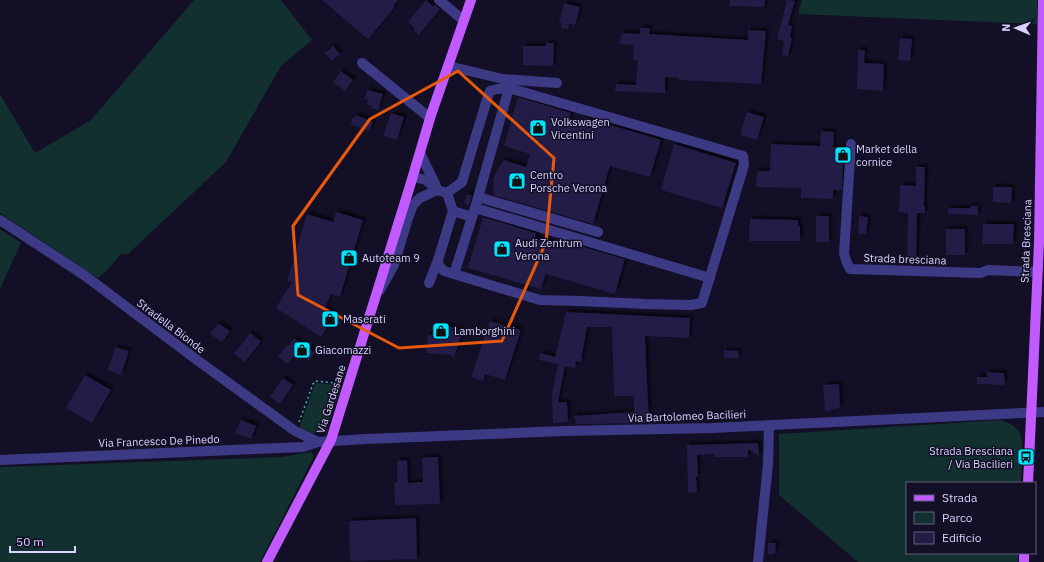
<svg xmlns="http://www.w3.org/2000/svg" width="1044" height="562" viewBox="0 0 1044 562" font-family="'IBM Plex Sans',sans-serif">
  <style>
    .green { fill: #12302f }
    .building { fill: #241b47; filter: url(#shadow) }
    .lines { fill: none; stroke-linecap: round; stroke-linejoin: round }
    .path { stroke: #2fb8b0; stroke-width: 1.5; stroke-dasharray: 2 3; stroke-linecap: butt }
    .minor { stroke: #3d3a85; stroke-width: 10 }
    .major { stroke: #c25bff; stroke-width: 10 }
    .marked { fill: none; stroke: #e8590c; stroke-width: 3; stroke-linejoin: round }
    .labels { text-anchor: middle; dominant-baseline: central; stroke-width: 3; stroke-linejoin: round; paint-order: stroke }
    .poi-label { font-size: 11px; fill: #d9d4ff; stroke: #130f26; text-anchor: start }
    .street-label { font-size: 11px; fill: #d9d4ff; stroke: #130f26 }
  </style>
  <defs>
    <filter id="shadow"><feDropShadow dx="3" dy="-3" stdDeviation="1" flood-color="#0009"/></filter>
  </defs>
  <rect width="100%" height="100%" fill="#130f26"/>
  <g class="green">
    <path d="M194,0h87l31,40 -31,26 -55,96 -98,92h-7l-14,16 -9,8 -98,-65v-119l35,59 56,-33z"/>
    <path d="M802,0h235v24l-239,-10z"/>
    <path d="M0,229l21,14 -21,46z"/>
    <path d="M318,383l24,3 -16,43 -5,4h-10l-12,-5 16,-44z"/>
    <path d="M1001,420c7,3 14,5 18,12 6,12 2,38 2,51h-114v70h111v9h-160l-79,-67v-61z"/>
    <path d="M311,452l3,4 -54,106h-260v-95l281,-10z"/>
  </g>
  <g class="building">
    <path d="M322,0h76l-5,6 2,1 -27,32z"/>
    <path d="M426,0l7,6 2,-1 5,4 -21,26 -6,-5 2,-2 -7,-6z"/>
    <path d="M730,0h35l-1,7 -34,-1z"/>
    <path d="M787,0l8,1 -7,24 4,1 -2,12h2l-4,18 -6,-1 2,-14 -7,-2z"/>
    <path d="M564,3l16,4 -5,18 -6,-1 -1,5 -7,-1v-5h-2z"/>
    <path d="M640,28h10l-1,6 99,6v-10l18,1 -5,53 -82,-4v-2l-14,-1v16l-50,-2 1,-7 20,1 2,-24 -5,-1 1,-15 -15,-1 3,-11 18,1z"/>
    <path d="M900,38l12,1 -2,22 -12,-1z"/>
    <path d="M546,43h8l-1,23 -30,-1v-19h23z"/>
    <path d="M333,46l7,8 -8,7 -7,-8z"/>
    <path d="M858,50h7l-1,13 20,1 -1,27 -26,-2z"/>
    <path d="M341,71l12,9 -8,11 -12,-9z"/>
    <path d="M367,90l16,4 -5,16 -7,-2 1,-2 -5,-2 1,-4 -4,-1z"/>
    <path d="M518,97l53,16 -3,10 13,4 3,-10 77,23 -11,37 -40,-11 -17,58 -100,-29 1,-19 5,-9 5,-7 22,7 4,-13 -26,-8z"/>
    <path d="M747,112l17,5 -7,23 -17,-5z"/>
    <path d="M391,113l13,4 -7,23 -14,-4z"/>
    <path d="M356,115l17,7 -4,9 -6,-3v1l-13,-5 3,-6h1z"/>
    <path d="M821,131l13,1 -1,15h11l-2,43h-9v9l-32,-1v-10l-45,-1 1,-16h13l1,-27 49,2z"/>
    <path d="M674,144l62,19 -14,45 -61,-18z"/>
    <path d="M916,167h9l-1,39h1v7h-8l-1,52 -9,-1 1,-51 -9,-1 1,-27 16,1z"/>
    <path d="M993,187h19l-1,16 -18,-1z"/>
    <path d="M467,194l5,1 -3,10 -5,-1z"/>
    <path d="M970,206h8v9l-30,-1v-6h22z"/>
    <path d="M336,212l27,8 -23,77 -9,-3 -6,14 10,7 -14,22 -45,-29 16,-26 -5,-1 20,-67 26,8z"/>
    <rect x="816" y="216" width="13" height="26"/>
    <path d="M859,216l9,1 -2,17h-8z"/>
    <path d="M483,217l53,16 -1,5 20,6 1,-5 69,20 -10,35 -69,-20 -5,15 -73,-21z"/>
    <path d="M750,219l48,1v6h2v15h-51v-16h1z"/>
    <path d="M983,224h31l-1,20h-31z"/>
    <rect x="946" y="229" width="19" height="26"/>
    <path d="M566,312l124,6 -1,20 -44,-2 4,87 -72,1 -3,-8 60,-4v-16h-20l-2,-69h-25l-6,35 -5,-1 -1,7 -10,-2 -7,36h9l1,20 -15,1 -1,-28 6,-31 -19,-4 1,-7 15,4z"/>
    <path d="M490,321l31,9 -16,50 -20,-6 -2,7 -12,-4z"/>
    <path d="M218,323l12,8 -8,11 -12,-8z"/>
    <path d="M442,324l21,7 -9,26 -4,-2 -24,-2 2,-18 10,1z"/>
    <path d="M250,333l11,8 -16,21 -11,-8z"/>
    <path d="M294,338l21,15 -6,8 -13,-9 -8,12 -10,-7 8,-12 2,1z"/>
    <path d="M115,347l14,4 -8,24 -13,-5z"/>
    <path d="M724,350l15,1 -1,7h-14z"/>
    <path d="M987,372l17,1 1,12 -28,-1v-7h10z"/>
    <path d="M85,375l26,15 -19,33 -26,-15z"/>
    <path d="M283,378l10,7 -13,19 -10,-7z"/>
    <path d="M839,384l1,24 -8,1 1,1 -8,1 -2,-26z"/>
    <path d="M241,420l15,6 -5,13 -16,-6z"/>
    <path d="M758,443l1,13 -11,-7v8h-34v-3l-17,1 1,21 -2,1 1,15 -9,1 -1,-48z"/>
    <path d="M434,457h4l2,47 -45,1 -1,-22h3v-22l10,-1 1,23 15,-1 -1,-24z"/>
    <path d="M416,518l1,41 -67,2 -1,-40z"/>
    <path d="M768,543h8l-1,11h-7z"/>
  </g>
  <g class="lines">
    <path class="path" d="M299,422l14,-38 2,-3 20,2 4,-2"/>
    <g class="minor">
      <path d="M439,0l24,20"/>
      <path d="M362,63l68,55"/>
      <path d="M448,66l55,13 54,4"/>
      <path d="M851,144l-7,110 3,9 3,6 131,4 7,-3 49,2"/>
      <path d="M420,153l16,33"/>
      <path d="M413,177l13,3 11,10 10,3 6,18 -15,49 -9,23"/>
      <path d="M447,193l15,-11 26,-86 2,-5 7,-2 12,-1 -34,120 -21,66"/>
      <path d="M478,197l120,35"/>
      <path d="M475,208l235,70"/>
      <path d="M453,211l19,6"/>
      <path d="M0,220l84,55 113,85 98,71 23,11 48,-3 198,-8 148,-3 332,-16"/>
      <path d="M438,260l1,6 5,5 96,29 40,1 65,3 46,1 11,-2 42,-138 -1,-9 -234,-68"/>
      <path d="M380,290l14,-25 14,-47 5,-13 7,-7 17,-8"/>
      <path d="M0,460l303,-13 15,-5"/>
      <path d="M758,562l10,-98 1,-38"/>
    </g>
    <g class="major">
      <path d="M1028,483l11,-240 4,-243"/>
      <path d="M267,562l64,-122 78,-251 22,-74 40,-115"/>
      <path d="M1024,562v-9"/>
    </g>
  </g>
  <path class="marked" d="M458,71l96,87 -8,84 -44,99 -103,7 -101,-53 -5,-69 77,-107z"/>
  <defs>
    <g id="shop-square" transform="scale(0.9)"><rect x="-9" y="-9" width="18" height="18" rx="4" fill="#00e5ff" stroke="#130f26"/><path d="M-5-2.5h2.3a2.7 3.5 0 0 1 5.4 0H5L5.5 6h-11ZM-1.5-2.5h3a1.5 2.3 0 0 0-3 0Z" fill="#111"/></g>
    <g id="bus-square" transform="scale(0.9)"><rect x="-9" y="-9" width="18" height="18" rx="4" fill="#00e5ff" stroke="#130f26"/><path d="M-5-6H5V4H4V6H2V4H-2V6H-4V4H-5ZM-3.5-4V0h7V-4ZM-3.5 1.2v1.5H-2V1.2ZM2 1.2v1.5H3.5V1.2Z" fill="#111"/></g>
  </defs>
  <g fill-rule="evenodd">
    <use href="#shop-square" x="538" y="128"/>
    <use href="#shop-square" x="843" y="155"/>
    <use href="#shop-square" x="517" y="181"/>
    <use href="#shop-square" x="502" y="249"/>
    <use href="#shop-square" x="349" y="258"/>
    <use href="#shop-square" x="330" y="319"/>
    <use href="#shop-square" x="441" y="331"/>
    <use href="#shop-square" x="302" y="350"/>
    <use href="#bus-square" x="1026" y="457"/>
  </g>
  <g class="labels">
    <g class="poi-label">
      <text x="551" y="122">Volkswagen<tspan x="551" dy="13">Vicentini</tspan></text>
      <text x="856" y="149">Market della<tspan x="856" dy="13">cornice</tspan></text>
      <text x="530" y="175">Centro<tspan x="530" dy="13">Porsche Verona</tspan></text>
      <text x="515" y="243">Audi Zentrum<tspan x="515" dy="13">Verona</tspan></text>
      <text x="362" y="258">Autoteam 9</text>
      <text x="343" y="319">Maserati</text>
      <text x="454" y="331">Lamborghini</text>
      <text x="315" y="350">Giacomazzi</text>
      <text x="1013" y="451" text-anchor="end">Strada Bresciana<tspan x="1013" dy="13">/ Via Bacilieri</tspan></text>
    </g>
    <g class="street-label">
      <text transform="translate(1026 241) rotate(-88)">Strada Bresciana</text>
      <text transform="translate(905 259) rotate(2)">Strada bresciana</text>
      <text transform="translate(171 326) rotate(37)">Stradella Bionde</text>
      <text transform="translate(331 399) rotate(-72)">Via Gardesane</text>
      <text transform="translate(687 416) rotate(-2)">Via Bartolomeo Bacilieri</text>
      <text transform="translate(159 441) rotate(-2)">Via Francesco De Pinedo</text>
    </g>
  </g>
  <rect x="906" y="482" width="130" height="72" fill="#130f26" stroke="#625e7d"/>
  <rect x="914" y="495" width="20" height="6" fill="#c25bff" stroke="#625e7d"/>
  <text x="942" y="502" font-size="12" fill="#d9d4ff">Strada</text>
  <rect x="914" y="512" width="20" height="12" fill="#12302f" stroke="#625e7d"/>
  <text x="942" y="522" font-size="12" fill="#d9d4ff">Parco</text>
  <rect x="914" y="532" width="20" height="12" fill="#241b47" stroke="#625e7d"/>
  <text x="942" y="542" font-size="12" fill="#d9d4ff">Edificio</text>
  <g transform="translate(1016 28) rotate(272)" stroke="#130f26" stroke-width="3" paint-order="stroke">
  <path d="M0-3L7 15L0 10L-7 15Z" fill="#d9d4ff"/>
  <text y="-6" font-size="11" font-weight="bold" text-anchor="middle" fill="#d9d4ff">N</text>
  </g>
  <path d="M10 546v6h65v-6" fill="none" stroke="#d9d4ff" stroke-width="2"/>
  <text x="16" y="546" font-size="12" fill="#d9d4ff" stroke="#130f26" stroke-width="3" paint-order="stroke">50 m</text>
</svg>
